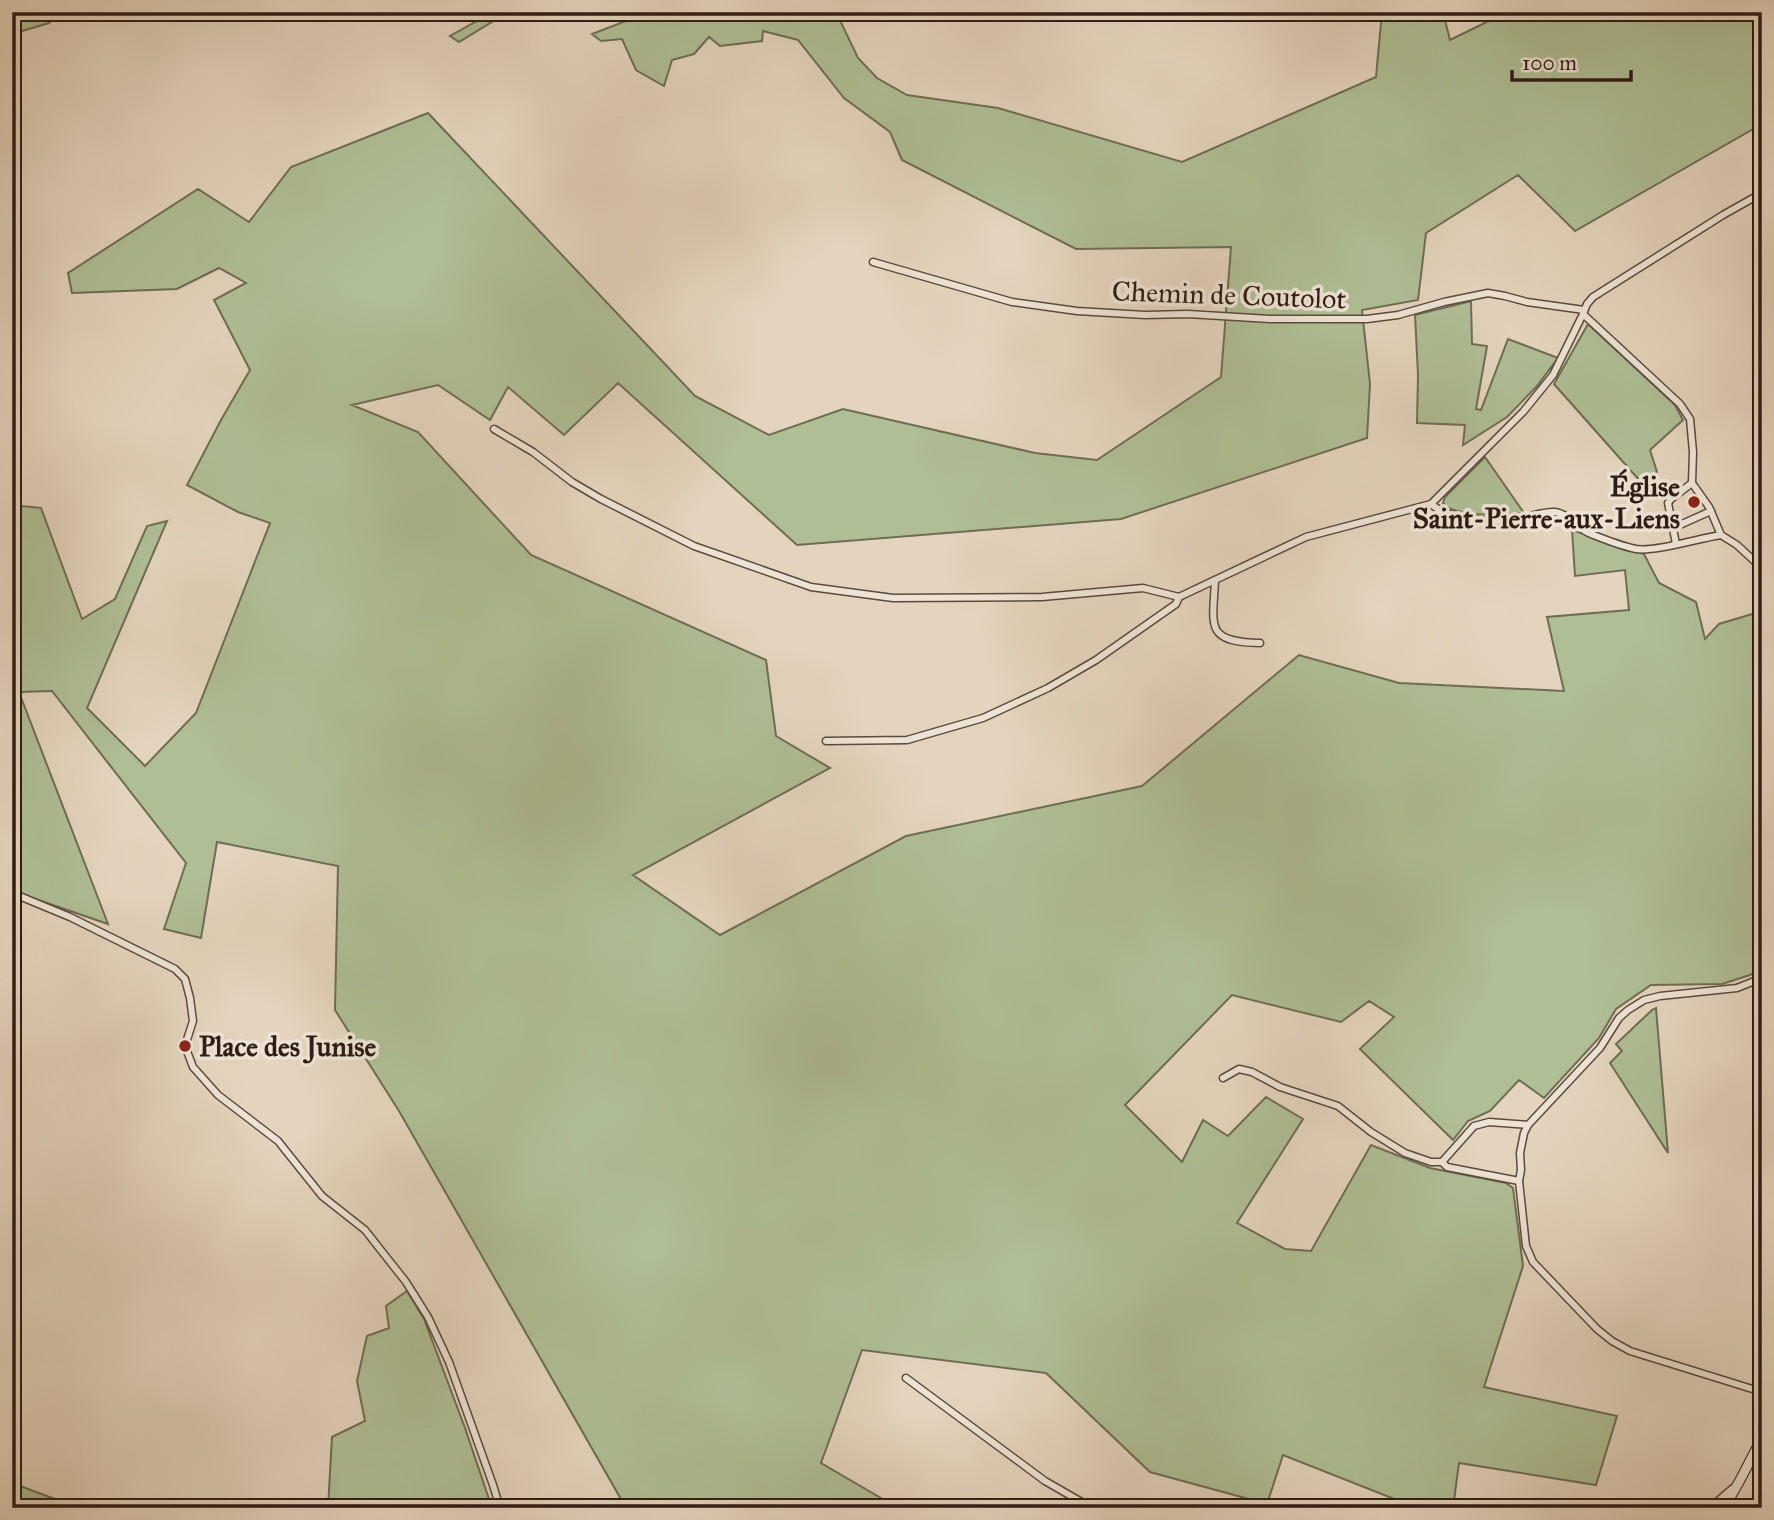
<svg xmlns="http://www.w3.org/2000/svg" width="1774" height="1520" viewBox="0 0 1774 1520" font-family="'IM FELL Great Primer',serif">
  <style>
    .green { fill: #afbe95; stroke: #6f6d54; stroke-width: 2 }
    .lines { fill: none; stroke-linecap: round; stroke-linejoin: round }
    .street-casing { stroke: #5c4a3e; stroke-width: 9 }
    .secondary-casing { stroke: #2f1c14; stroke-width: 11 }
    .street { stroke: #ede3d4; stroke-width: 6 }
    .secondary { stroke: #ede3d4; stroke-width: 9 }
    .poi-dot { fill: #8f2418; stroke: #ede3d4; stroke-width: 2.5 }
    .labels { text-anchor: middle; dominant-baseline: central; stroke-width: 7; stroke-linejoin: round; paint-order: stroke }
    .street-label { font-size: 28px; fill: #2f1c14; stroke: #ede3d4 }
    .poi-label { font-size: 28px; font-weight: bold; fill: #2f1c14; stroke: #ede3d4; text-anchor: end }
  </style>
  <rect width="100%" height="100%" fill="#e4d4bd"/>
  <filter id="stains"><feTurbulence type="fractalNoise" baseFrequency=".00286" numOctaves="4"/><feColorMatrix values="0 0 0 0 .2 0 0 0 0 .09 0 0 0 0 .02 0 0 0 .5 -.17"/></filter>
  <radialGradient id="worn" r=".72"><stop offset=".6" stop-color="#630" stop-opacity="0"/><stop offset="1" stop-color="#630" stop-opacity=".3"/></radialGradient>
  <g class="green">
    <path d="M12,12h47l-10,11 -37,11z"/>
    <path d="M493,12h15l-49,30 -9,-6z"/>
    <path d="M649,12h187l22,46 19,20 30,17 91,13 184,54 194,-85 6,-65h61l7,28 57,-28h135v2l8,-2h112v112l-187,107 -57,-56 -92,58 -8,67 -56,10 8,74 -3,54 -246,81 -324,26 -179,-162 -54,52 -56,-48 -18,33 -52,-35 -86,20 66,27 113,123 235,105 10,76 54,32 -197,107 87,60 186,-99 236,-50 157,-131 100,28 165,8 -17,-74 82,-7 -4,-40 -50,6 -3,-46 72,24 15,29 37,19 9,37 14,-15 43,-13v357l-12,7 -28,9 -71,1 -35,24 -17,29 -55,60 -25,-18 -29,31 -22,10 -15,19 -93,-91 34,-32 -25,-16 -28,21 -109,-27 -107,110 57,57 21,-42 25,16 38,-39 37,22 -66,104 48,26 26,2 60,-106 59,23 76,15 7,5 10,78 -39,121 133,29 -21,69 -137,-22 -6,45h-36l-134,-53 -16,49 -117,-32 -104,-99 -184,-23 -41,113 77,45h-278l2,-7 -223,-390 -64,-101 3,-144 -121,-24 -16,96 -37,-9 22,-66 -134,-172 -33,1 89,232 -96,-33v-386l29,3 41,111 33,-20 32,-73 20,-5 -80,187 58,58 51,-53 74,-190 -32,-11 -51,-27 34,-65 29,-50 -36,-70 32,-17 -27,-15 -42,21 -105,4 -4,-20 130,-84 51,33 42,-55 137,-54 267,283 74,39 74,-26 192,44 62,7 124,-83 10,-130 -155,2 -174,-89 -12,-28 -46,-34 -46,-58 -35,-9 -1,10 -42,5 -11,-9 -15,17 -22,6 -8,26 -28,-16 -14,-31 -21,2 -9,-7z"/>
    <path d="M1471,301l1,43 15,2 -11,63 5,1 27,-71 50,19 -21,28 -30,31 -44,28 2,-20 -48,-2 1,-48 -3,-60z"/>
    <path d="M1588,324l87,81 8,15 -33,30 7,22 -17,9 -86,-97z"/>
    <path d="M1485,457l39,56c-19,2 -69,5 -81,-10l2,-6z"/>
    <path d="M1656,1008l12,145 -58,-90 12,-12 -6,-7 36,-34z"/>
    <path d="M407,1291l17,28 41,109 27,80h-164l4,-71 33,-16 -8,-40 10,-45 22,-8 -3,-22z"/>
    <path d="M12,1483l67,25h-67z"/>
  </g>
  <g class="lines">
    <g class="street-casing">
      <g id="street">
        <path d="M873,262l139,40 65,9 68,4 43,-1 82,5h97l31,-4 46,-13 44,-9 17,3 22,6 57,8"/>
        <path d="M1583,314l97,90 10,15 3,33 -1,31"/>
        <path d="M494,429l39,23 39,30 29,17 93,47 117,41 82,11 149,-1 101,-9 36,9"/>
        <path d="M1431,504c19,16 63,20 87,15 12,-2 25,-8 37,-7 15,2 22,17 36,22 15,6 30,12 45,15 19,3 64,-11 85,-14l16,10 25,23"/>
        <path d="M1673,528l38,-17"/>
        <path d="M1676,544l-8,-41 3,-4 21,-16 17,24 12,28"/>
        <path d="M1215,580c-2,46 -11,62 45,63"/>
        <path d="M1179,597l127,-60 125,-33 92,-92 30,-37 30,-61 4,-10 6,-7 130,-82 39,-22"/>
        <path d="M826,741l81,-1 76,-22 65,-30 48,-28 80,-56 3,-7"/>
        <path d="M12,893l58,24 93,46 12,6 10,10 5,19 3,23 -8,25 8,21 25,28 60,46 44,55 43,34 41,52 22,35 21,45 44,123 7,23"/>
        <path d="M1762,978l-25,10 -77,8 -16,4 -16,10 -9,8 -19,30 -72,77 -4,8 -4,20 1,17 -2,11 7,65 7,16 64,67 15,12 18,10 132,41"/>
        <path d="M1223,1078l16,-9 13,3 28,15 58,19 33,26 34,21 26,9h11l5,5 72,14"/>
        <path d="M1442,1162l32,-36 15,-4 39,3"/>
        <path d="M906,1378l139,103 47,27"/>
        <path d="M1710,1508l23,-20"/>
      </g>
    </g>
    <g class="secondary-casing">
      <path id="secondary" d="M1724,1508l15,-26 23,-44"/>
    </g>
    <use href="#street" class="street"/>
    <use href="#secondary" class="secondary"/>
  </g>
  <g class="poi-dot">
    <circle cx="1694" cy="502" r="7"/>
    <circle cx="185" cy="1046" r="7"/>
  </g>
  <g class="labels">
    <g class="street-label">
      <text transform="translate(1229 295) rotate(2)">Chemin de Coutolot</text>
    </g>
    <g class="poi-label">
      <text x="1680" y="486">Église<tspan x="1680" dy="32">Saint-Pierre-aux-Liens</tspan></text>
      <text x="199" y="1046" text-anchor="start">Place des Junise</text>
    </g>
  </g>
  <rect width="1774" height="1520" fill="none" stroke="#e4d4bd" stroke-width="42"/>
  <rect x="14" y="14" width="1746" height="1492" fill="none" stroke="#2f1c14" stroke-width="3.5"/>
  <rect x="21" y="21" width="1732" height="1478" fill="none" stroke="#2f1c14" stroke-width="2"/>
  <path d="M1512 70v10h119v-10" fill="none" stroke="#2f1c14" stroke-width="3.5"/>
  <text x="1522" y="70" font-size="21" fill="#2f1c14" stroke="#ede3d4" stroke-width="5" paint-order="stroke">100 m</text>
  <rect width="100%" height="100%" filter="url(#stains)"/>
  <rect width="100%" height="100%" fill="url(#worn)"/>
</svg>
